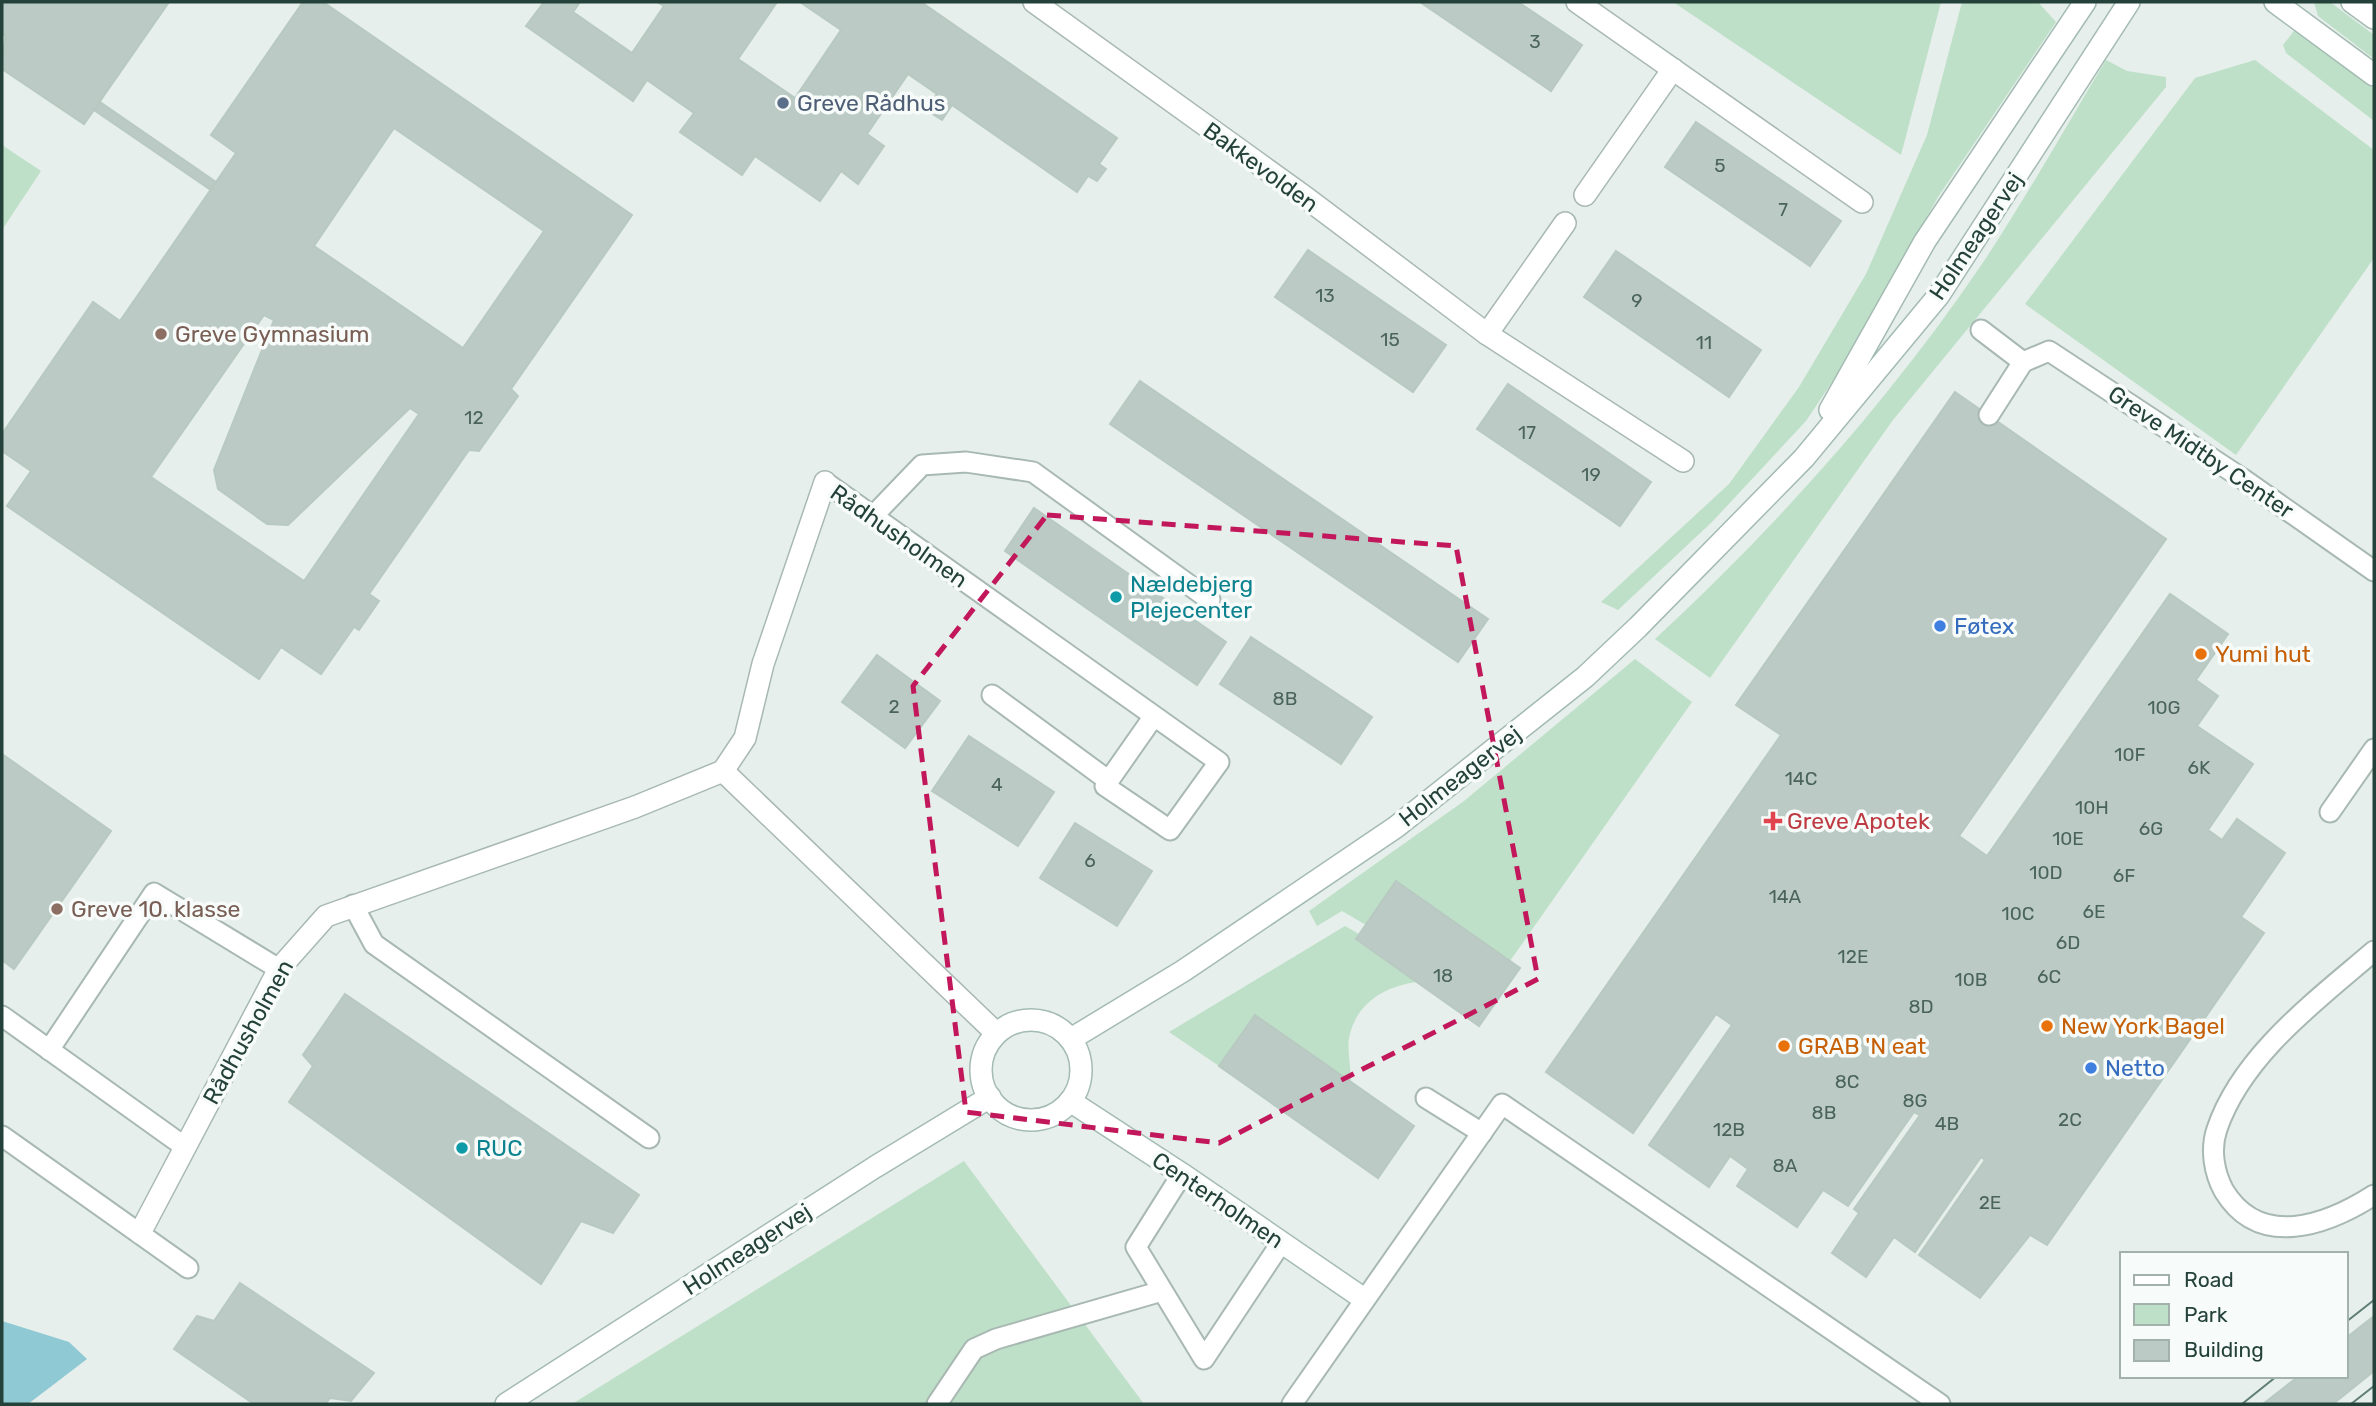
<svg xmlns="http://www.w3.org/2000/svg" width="2376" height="1406" viewBox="0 0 2376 1406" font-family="Rubik,sans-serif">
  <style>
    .green { fill: #bfe0c8 }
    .water { fill: #8ec9d4 }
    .building { fill: #bbcac4; stroke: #b8c9c2; stroke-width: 2; fill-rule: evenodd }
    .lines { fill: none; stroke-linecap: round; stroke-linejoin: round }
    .lane-casing { stroke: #a8b8b2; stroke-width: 23 }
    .street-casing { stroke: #a8b8b2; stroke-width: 24 }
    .secondary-casing { stroke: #a4bbb3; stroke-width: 24 }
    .lane { stroke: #fff; stroke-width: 19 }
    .street { stroke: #fff; stroke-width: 21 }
    .secondary { stroke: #fff; stroke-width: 21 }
    .tram { stroke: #5f7d75; stroke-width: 2 }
    .marked { fill: none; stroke: #c2185b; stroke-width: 5; stroke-dasharray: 14 9; stroke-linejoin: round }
    .service-dot { fill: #5c6f8a; stroke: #f7fbf9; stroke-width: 2.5 }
    .education-dot { fill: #8d6e63; stroke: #f7fbf9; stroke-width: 2.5 }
    .culture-dot { fill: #0f9aa8; stroke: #f7fbf9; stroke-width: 2.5 }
    .shop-dot { fill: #3f7fe0; stroke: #f7fbf9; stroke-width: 2.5 }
    .food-dot { fill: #e8710a; stroke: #f7fbf9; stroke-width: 2.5 }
    .health-dot { fill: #e0444e; stroke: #f7fbf9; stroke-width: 2.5 }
    .labels { text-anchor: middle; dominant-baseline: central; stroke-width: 7; stroke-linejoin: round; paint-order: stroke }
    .number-label { font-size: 19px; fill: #4a645c }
    .service-label { font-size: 23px; fill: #4e5e75; stroke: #f7fbf9; text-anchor: start }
    .street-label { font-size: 23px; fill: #24423a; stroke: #f7fbf9 }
    .education-label { font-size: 23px; fill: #785e54; stroke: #f7fbf9; text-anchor: start }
    .culture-label { font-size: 23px; fill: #0d838f; stroke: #f7fbf9; text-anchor: start }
    .shop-label { font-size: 23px; fill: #366cbe; stroke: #f7fbf9; text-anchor: start }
    .food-label { font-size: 23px; fill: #c56008; stroke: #f7fbf9; text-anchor: start }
    .health-label { font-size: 23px; fill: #be3a42; stroke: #f7fbf9; text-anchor: start }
  </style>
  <rect width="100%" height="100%" fill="#e6efeb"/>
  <g class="green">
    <path d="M1673,2h268l-40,153z"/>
    <path d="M1962,2h76l18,20 -118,175 -94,167 -38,57 -94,101 -94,88 -17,-8 128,-118 70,-97 67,-113 61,-139z"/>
    <path d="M2314,2h16l44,33v24l-56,-43z"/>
    <path d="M2297,27l77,62v32l-88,-68 -3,-8z"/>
    <path d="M2106,60l21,11 39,6v10l-273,333 -183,258 -55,-39c121,-112 234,-238 327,-375 44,-66 83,-136 124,-204z"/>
    <path d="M2255,60l119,90v108l-138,197 -211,-151 170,-226z"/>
    <path d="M2,145l39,26 -39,59z"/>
    <path d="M1635,659l57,43 -182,259 -113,-80 -31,44 -24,-14 -25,15 -8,-15 155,-110z"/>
    <path d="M1345,926l14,8 -3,6 61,42c-32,4 -61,21 -68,56 -2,13 2,30 2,44l-96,-67 -36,51 -50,-34z"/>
    <path d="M964,1161l180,243h-572z"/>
  </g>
  <path class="water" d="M2,1321l67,21 18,17 -59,45h-26z"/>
  <g class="building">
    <path d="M2,2h167l-85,122 -82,-55 3,-33 -3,-2z"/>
    <path d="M303,2h20l309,213 -121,174 7,7 -39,55 -10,-1 -100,144 10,7 -20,29 -5,-3 -33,47 -40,-27 -22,32 -252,-173 24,-35 -29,-20v-17l91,-132 27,19 116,-168 -25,-18zM394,128l150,103 -81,117 -149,-102zM264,315l10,5 -60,150 4,19 49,35 21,1 122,-117 9,6 -115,167 -153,-104z"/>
    <path d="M544,2h36l-7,10 59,41 32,-47 -7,-4h120l-39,57 57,39 46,-68 -41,-28h121l196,136 -18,26 7,5 -9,12 -9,-5 -11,16 -125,-87 -10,15 -16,-10 11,-16 -29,-20 -41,60 17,12 -26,38 -17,-13 -21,30 -65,-45 -13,19 -62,-43 14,-19 -47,-33 -14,21 -107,-75z"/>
    <path d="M1420,2h98l64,43 -31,46z"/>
    <path d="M100,102l116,80 -5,8 -117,-80z"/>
    <path d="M1696,122l145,99 -31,45 -145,-99z"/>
    <path d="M1308,250l138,95 -33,47 -138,-95z"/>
    <path d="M1616,251l145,99 -32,47 -145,-100z"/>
    <path d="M1140,381l348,238 -30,43 -348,-238z"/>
    <path d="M1508,384l143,98 -31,44 -143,-97z"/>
    <path d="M1955,392l211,147 -207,297 28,20 183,-262 58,40 -32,46 22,16 -21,30 56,38 -45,66 14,10 15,-21 48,34 -44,64 23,16 -217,312 -17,-10 -50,63 -61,-43 66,-95 -4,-3 -66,95 -21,-15 -28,40 -34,-24 27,-40 -5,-4 66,-94 -6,-3 -66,94 -25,-16 -26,37 -60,-41 11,-17 -18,-13 -21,31 -60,-42 83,-120 -16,-11 -83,119 -87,-61 235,-337 -45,-30z"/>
    <path d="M1034,508l192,134 -29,43 -192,-134z"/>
    <path d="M1251,637l121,80 -31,47 -121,-80z"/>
    <path d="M877,655l63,46 -35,47 -63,-46z"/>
    <path d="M969,736l85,56 -36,54 -86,-55z"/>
    <path d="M2,754l109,77 -97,138 -12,-9z"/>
    <path d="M1075,823l77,48 -35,55 -77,-48z"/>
    <path d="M1396,881l124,87 -41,58 -123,-87z"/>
    <path d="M345,994l294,201 -26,38 -32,-12 -40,63 -252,-182 24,-36 -10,-11z"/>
    <path d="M1255,1015l159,111 -36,52 -159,-112z"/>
    <path d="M240,1283l134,90 -23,28 -21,-3 -5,6h-71l-80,-55 23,-33 17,5z"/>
    <path d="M2374,1316v55l-41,33h-70l36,-28h47v-38z"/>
  </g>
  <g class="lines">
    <g class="lane-casing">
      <g id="lane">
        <path d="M1981,330l42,32"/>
        <path d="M2023,362l26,-11 194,128 131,92"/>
        <path d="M1989,415l34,-53"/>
        <path d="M825,482l394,280 -49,68 -65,-44 49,-70"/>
        <path d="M873,516l49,-51 44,-3 67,10 177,128"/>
        <path d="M992,695l117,86"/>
        <path d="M2330,812l44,-63"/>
        <path d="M353,905l21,39 275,194"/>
        <path d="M2374,951c-57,49 -132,104 -157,178 -7,20 -3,44 7,62 36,59 103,34 150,4"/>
        <path d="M2,1016l183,131"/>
        <path d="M49,1050l105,-157 125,76"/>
        <path d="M1426,1098l56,35"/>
        <path d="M2,1136l186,132"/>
        <path d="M1182,1174l-46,73 68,112 77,-116"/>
        <path d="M937,1404l37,-55 22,-10 166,-48"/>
        <path d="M1292,1404l210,-300 438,300"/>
      </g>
    </g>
    <g class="street-casing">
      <g id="street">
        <path d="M1034,2l271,195 182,137 196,127"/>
        <path d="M1577,2l285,200"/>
        <path d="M1585,195l88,-126"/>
        <path d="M1487,334l78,-111"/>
        <path d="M723,771l273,262"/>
        <path d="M140,1233l139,-264 47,-53 309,-109 88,-36 22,-33 18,-74 62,-182"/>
      </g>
    </g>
    <g class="secondary-casing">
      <g id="secondary">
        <path d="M2275,2l99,73"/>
        <path d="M2352,2l22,16"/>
        <path d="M1830,410l95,-169 160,-239"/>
        <circle cx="1031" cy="1070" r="50"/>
        <path d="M1071,1039l112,-68 213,-144 189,-150 53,-50 166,-169 135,-163 190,-293"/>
        <path d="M1070,1101l112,73 182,125"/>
        <path d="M506,1404l369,-237 115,-70"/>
      </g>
    </g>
    <use href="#lane" class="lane"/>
    <use href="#street" class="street"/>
    <use href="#secondary" class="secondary"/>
    <g class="tram">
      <path d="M2346,1322l28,-22"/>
      <path d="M2242,1404l35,-28"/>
      <path d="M2351,1404l23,-18"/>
    </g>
  </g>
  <path class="marked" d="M1047,515l409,31 82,433 -319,164 -253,-31 -53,-426z"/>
  <circle class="service-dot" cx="783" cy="103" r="7"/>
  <g class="education-dot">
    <circle cx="161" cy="334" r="7"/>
    <circle cx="57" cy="909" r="7"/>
  </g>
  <g class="culture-dot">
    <circle cx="1116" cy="597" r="7"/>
    <circle cx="462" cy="1148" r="7"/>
  </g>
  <g class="shop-dot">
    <circle cx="1940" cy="626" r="7"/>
    <circle cx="2091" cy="1068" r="7"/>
  </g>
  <g class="food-dot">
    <circle cx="2201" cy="654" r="7"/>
    <circle cx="2047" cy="1026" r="7"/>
    <circle cx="1784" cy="1046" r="7"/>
  </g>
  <path class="health-dot" d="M1769.5 810.5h7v7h7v7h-7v7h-7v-7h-7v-7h7z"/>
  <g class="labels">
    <g class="number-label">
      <text x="1535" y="41">3</text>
      <text x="1720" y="165">5</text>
      <text x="1783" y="209">7</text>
      <text x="1325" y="295">13</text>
      <text x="1637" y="300">9</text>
      <text x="1390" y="339">15</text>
      <text x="1704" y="342">11</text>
      <text x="474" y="417">12</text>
      <text x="1527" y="432">17</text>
      <text x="1591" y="474">19</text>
      <text x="1285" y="698">8B</text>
      <text x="894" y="706">2</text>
      <text x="2164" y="707">10G</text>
      <text x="2130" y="754">10F</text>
      <text x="2199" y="767">6K</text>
      <text x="1801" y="778">14C</text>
      <text x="997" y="784">4</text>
      <text x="2092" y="807">10H</text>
      <text x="2151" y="828">6G</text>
      <text x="2068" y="838">10E</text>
      <text x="1090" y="860">6</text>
      <text x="2046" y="872">10D</text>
      <text x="2124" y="875">6F</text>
      <text x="1785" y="896">14A</text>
      <text x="2094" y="911">6E</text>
      <text x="2018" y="913">10C</text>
      <text x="2068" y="942">6D</text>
      <text x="1853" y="956">12E</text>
      <text x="1443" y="975">18</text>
      <text x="2049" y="976">6C</text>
      <text x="1971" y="979">10B</text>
      <text x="1921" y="1006">8D</text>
      <text x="1847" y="1081">8C</text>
      <text x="1915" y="1100">8G</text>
      <text x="1824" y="1112">8B</text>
      <text x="2070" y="1119">2C</text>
      <text x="1947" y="1123">4B</text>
      <text x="1729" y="1129">12B</text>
      <text x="1785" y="1165">8A</text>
      <text x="1990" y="1202">2E</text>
    </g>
    <g class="service-label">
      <text x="797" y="103">Greve Rådhus</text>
    </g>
    <g class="street-label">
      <text transform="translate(1261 167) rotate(36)">Bakkevolden</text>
      <text transform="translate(1976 236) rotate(-56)">Holmeagervej</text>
      <text transform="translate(2201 452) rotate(34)">Greve Midtby Center</text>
      <text transform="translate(899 536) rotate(35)">Rådhusholmen</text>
      <text transform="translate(1460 776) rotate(-38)">Holmeagervej</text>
      <text transform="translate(248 1032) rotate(-61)">Rådhusholmen</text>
      <text transform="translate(1218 1200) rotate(34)">Centerholmen</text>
      <text transform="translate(747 1249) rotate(-33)">Holmeagervej</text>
    </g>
    <g class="education-label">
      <text x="175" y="334">Greve Gymnasium</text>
      <text x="71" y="909">Greve 10. klasse</text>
    </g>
    <g class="culture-label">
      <text x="1130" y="584">Nældebjerg<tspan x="1130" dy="26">Plejecenter</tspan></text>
      <text x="476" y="1148">RUC</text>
    </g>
    <g class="shop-label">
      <text x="1954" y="626">Føtex</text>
      <text x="2105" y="1068">Netto</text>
    </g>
    <g class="food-label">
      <text x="2215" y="654">Yumi hut</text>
      <text x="2061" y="1026">New York Bagel</text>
      <text x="1798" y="1046">GRAB 'N eat</text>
    </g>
    <g class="health-label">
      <text x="1787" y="821">Greve Apotek</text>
    </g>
  </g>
  <rect width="2376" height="1406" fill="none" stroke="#24423a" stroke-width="7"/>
  <rect x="2120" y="1252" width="228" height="126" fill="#f7fbf9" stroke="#a3b1ad" stroke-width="2"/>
  <rect x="2134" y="1275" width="35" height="10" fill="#ffffff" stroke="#a3b1ad" stroke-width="2"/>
  <text x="2184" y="1287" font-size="21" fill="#24423a">Road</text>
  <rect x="2134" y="1304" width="35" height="21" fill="#bfe0c8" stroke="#a3b1ad" stroke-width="2"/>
  <text x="2184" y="1322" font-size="21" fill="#24423a">Park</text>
  <rect x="2134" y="1340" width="35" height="21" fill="#bbcac4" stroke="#a3b1ad" stroke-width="2"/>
  <text x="2184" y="1357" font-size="21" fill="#24423a">Building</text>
</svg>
